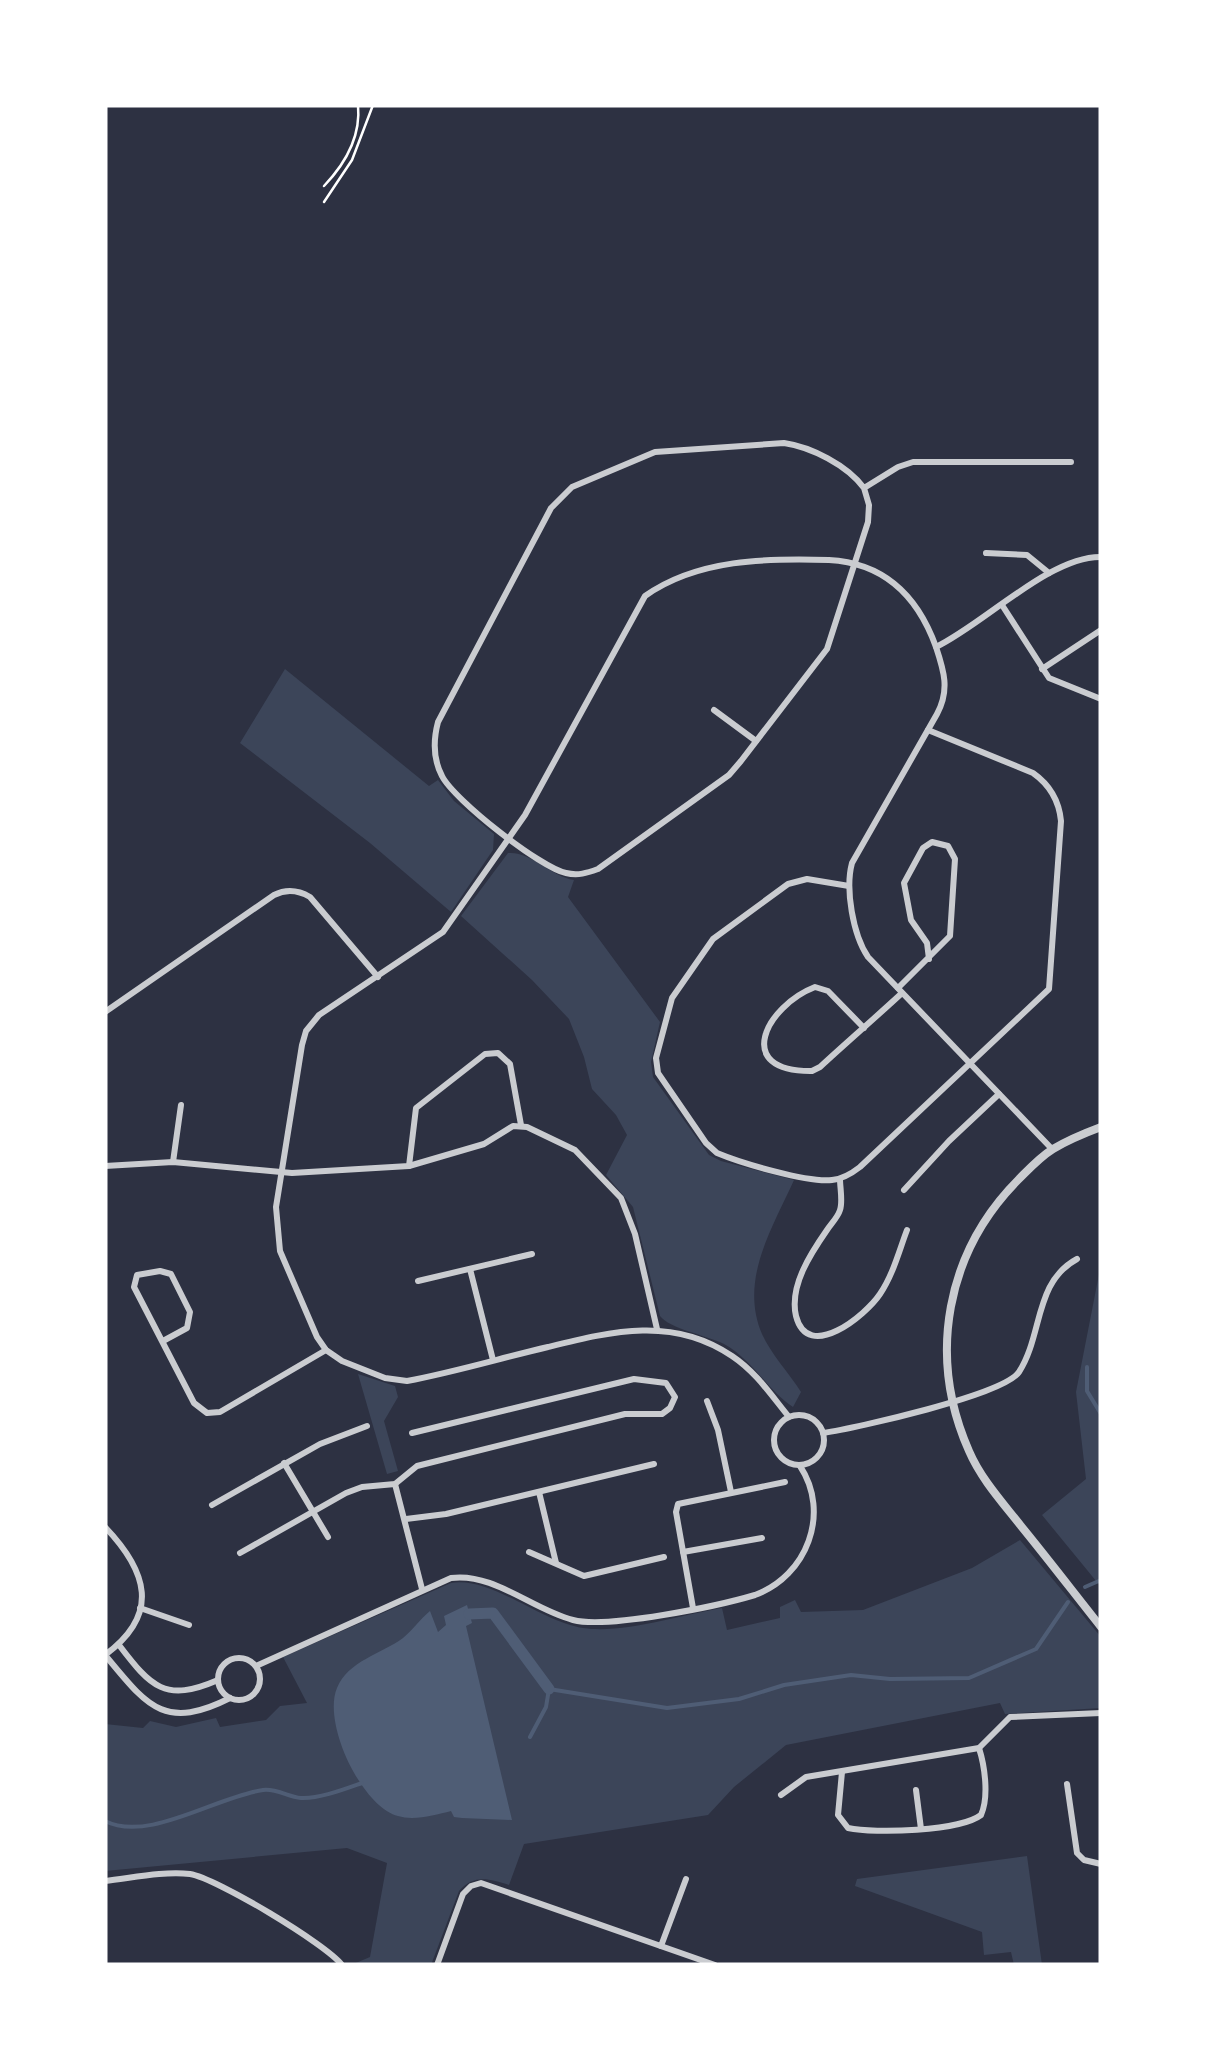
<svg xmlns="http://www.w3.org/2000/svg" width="1206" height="2070" viewBox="0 0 1206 2070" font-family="'IBM Plex Sans',sans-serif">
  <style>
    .green { fill: #3c4559 }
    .water { fill: #4f5d75 }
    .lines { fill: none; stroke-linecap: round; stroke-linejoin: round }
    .stream { stroke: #4f5d75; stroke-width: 4 }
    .canal { stroke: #4f5d75; stroke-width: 11 }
    .path { stroke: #fff; stroke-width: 2.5 }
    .minor { stroke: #caccd0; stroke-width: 6 }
    .tertiary { stroke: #caccd0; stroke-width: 8 }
  </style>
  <rect width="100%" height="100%" fill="#2d3142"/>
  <g class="green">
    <path d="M285,669l144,117 9,-6 16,21 40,33 -1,16 -42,62 -81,-69 -130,-100z"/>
    <path d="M508,853c23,-2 42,23 66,27l-6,17 92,125 -9,40 2,15 56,78 12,6 73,19c-22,49 -55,100 -32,154 9,20 27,39 39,58l-8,15c-25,-16 -40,-47 -69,-63 -18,-9 -54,-15 -64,-28l-27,-109 -27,-32 21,-40 -11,-20 -24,-26 -8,-32 -15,-38 -37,-39 -71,-64z"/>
    <path d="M1101,1264v323l-59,-72 44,-36 -10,-87z"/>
    <path d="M358,1374l37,12 3,11 -14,24 14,50 -11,3z"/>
    <path d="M1020,1540l81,97v71l-96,6 -5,-11 -214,42 -52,42 -26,28 -184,29 -15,41c-20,-6 -35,-11 -50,6l-28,74h-80l19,-8 17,-94 -40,-15 -242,23v-147l38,4 7,-7 26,6 40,-9 4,9 46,-7 14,-14 27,-3 -24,-46 168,-74c40,-7 90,39 132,45 40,6 98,-13 139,-20l5,22 53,-12v-11l15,-7 6,12 62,-2 109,-42z"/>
    <path d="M1027,1856l15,109h-28l-3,-13 -27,3 -2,-23 -127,-46 2,-7z"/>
  </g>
  <path class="water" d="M467,1605l5,18 -6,3 46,194 -50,-2 -8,-1 -3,-6c-16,4 -37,10 -53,5 -36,-9 -76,-93 -61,-128 11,-27 44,-34 66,-50 10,-8 17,-19 27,-27l8,21 8,-7 -2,-9z"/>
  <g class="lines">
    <g class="stream">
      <path d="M1087,1367v24l14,23"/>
      <path d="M1085,1587l16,-7"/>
      <path d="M530,1737l16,-30 3,-18 118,19 72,-9 45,-14 67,-10 39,4 79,-1 67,-29 32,-47"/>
      <path d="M105,1821c43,22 110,-24 158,-31 13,-2 25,7 38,8 18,1 44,-9 61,-15"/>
    </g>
    <path class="canal" d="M469,1614l24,-1 56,76"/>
    <g class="path">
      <path d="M324,186c21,-22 37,-50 34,-81"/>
      <path d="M324,202l28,-42 21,-55"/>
    </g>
    <g class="minor">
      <path d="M864,488c-17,-23 -53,-41 -80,-45l-129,9 -83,35 -21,21 -113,214c-5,19 -5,37 4,54 12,24 99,92 124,97 12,3 21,0 32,-4l131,-94 12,-14 86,-112 41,-127 1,-17 -5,-17 34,-21 15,-5h158"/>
      <path d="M986,553l41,2 22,18"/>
      <path d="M1002,605l47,73 52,21"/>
      <path d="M936,647c48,-23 114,-91 165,-90"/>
      <path d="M1042,669l59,-39"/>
      <path d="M714,710l42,31"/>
      <path d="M849,886l-42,-7 -19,5 -75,55 -41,59 -16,60 2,15 48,70 11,10c24,10 91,30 115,27 11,-1 19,-6 28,-13l189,-178 12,-168c-2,-21 -11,-36 -28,-48l-105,-43"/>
      <path d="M898,988l52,-52 5,-77 -7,-13 -16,-4 -9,6 -19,35 7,37 16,23 2,16"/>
      <path d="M105,1012l169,-117c12,-6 24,-5 36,2l68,80"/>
      <path d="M864,1028l-36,-37 -13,-4c-49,19 -83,85 -3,84l8,-4c27,-25 55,-49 82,-74"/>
      <path d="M173,1162l8,-57"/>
      <path d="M105,1166l68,-4 119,11 117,-7 75,-22 29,-18 14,1 48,23 46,48 14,36 22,95"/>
      <path d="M409,1166l7,-58 69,-54 13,-1 12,11 11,61"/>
      <path d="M840,1179c0,9 3,23 0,31 -2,7 -9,14 -13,20 -16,23 -38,56 -31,86 12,47 70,-1 84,-22 13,-19 19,-43 27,-64"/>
      <path d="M904,1190l45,-49 50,-47"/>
      <path d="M470,1269l23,91"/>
      <path d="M418,1281l114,-27"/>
      <path d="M163,1341l24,-13 3,-16 -19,-38 -11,-3 -23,4 -3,12 60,116 13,10 13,-1 106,-62"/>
      <path d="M707,1401l11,29 13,62"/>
      <circle cx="799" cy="1440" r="25"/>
      <path d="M789,1417c-18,-22 -33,-45 -57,-61 -59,-40 -119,-25 -184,-9 -47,11 -93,25 -141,34l-22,-3 -43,-17 -16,-11 -9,-13 -37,-86 -4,-44 26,-162 4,-14 13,-16 124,-83 82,-117 120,-219c52,-37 122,-38 184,-36 56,3 89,37 107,87 8,24 14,43 1,67l-85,149c-7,26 1,72 16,94l184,192"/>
      <path d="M823,1433c33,-5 181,-38 196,-61 24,-37 15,-90 58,-113"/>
      <path d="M284,1463l44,74"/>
      <path d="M395,1484l27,105"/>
      <path d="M539,1492l17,71"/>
      <path d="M212,1505l108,-61 47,-18"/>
      <path d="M406,1519l40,-5 208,-50"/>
      <path d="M105,1527c42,44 56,87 0,128"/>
      <path d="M529,1552l55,24 80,-19"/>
      <path d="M683,1552l79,-14"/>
      <path d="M240,1553l106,-60 16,-6 33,-3 22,-18 208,-52h37l8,-6 5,-11 -9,-14 -32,-4 -222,54"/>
      <path d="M140,1608l49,17"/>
      <path d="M693,1608l-17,-96 2,-8 107,-22"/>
      <path d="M119,1645c32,42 46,58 99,35"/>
      <path d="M105,1655c41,49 58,77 125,43"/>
      <circle cx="239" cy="1679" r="21"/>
      <path d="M256,1666l195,-88c42,-6 82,32 122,42 35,9 145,-14 182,-25 52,-19 76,-82 45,-129"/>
      <path d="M842,1772l-4,43 10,13c27,6 112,3 133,-13 8,-18 4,-48 -2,-67"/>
      <path d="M1067,1784l10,69 7,7 17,4"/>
      <path d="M916,1790l5,39"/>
      <path d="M781,1795l25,-18 173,-29 31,-31 91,-4"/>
      <path d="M105,1881c27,-3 58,-10 85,-7 26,4 136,70 152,91"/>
      <path d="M661,1946l25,-67"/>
      <path d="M437,1965l26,-71 8,-8 10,-3 234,82"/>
    </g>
    <path class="tertiary" d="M1101,1127c-16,6 -33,13 -48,22 -13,8 -24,20 -34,30 -73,73 -92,177 -50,272 12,28 34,52 52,75 27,33 53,67 80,101"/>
  </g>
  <rect width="1206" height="2070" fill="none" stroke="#ffffff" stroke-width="215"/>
</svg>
